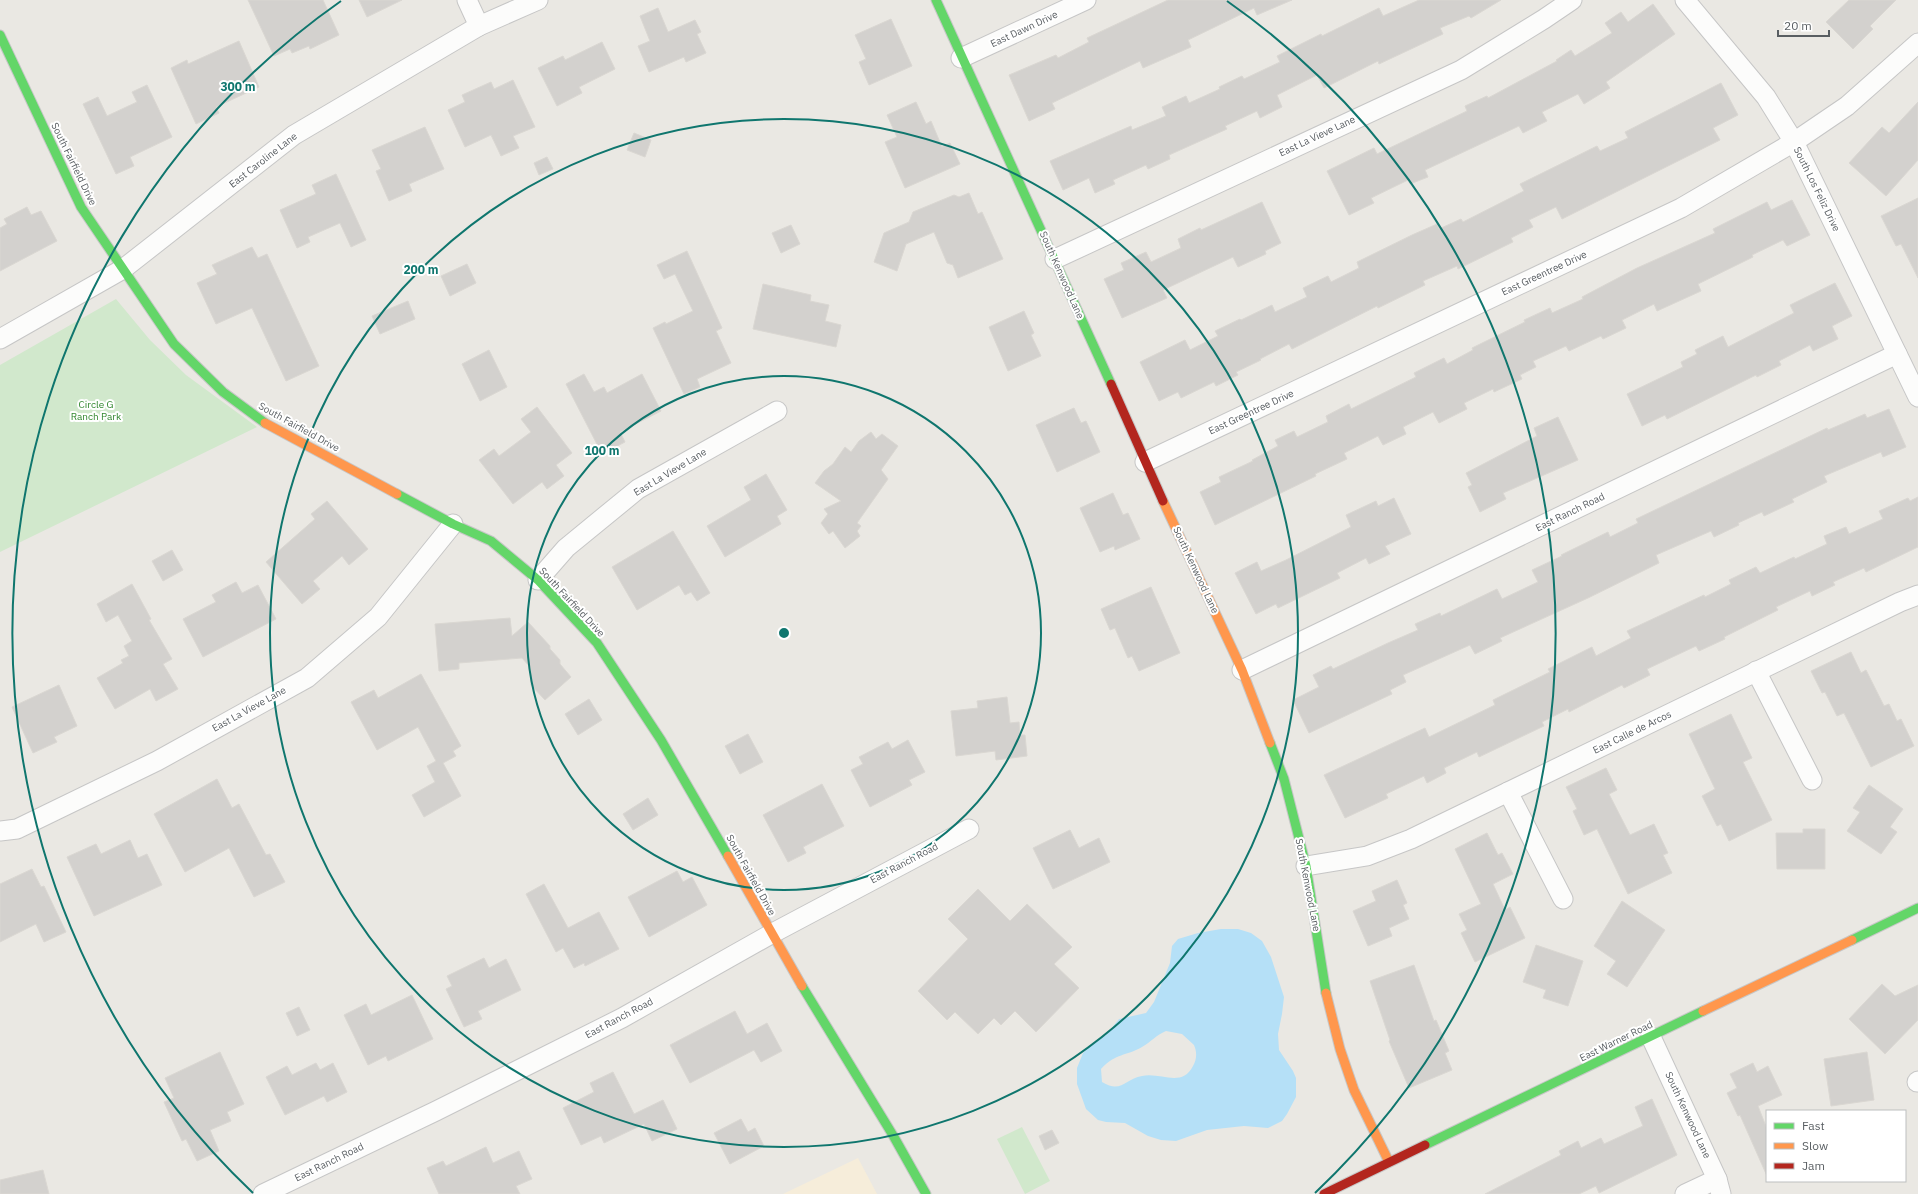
<svg xmlns="http://www.w3.org/2000/svg" width="1918" height="1194" viewBox="0 0 1918 1194" font-family="'IBM Plex Sans',sans-serif">
  <style>
    .commercial { fill: #f6edda }
    .green { fill: #d1e8cc }
    .water { fill: #b5e0f7; fill-rule: evenodd }
    .building { fill: #d3d1ce; stroke: #dad7d2 }
    .lines { fill: none; stroke-linecap: round; stroke-linejoin: round }
    .street-casing { stroke: #c6c6c6; stroke-width: 21 }
    .fast-casing { stroke: #c7c7c7; stroke-width: 11 }
    .slow-casing { stroke: #c7c7c7; stroke-width: 11 }
    .jam-casing { stroke: #c7c7c7; stroke-width: 11 }
    .street { stroke: #fcfcfb; stroke-width: 19 }
    .fast { stroke: #63d668; stroke-width: 9 }
    .slow { stroke: #ff974d; stroke-width: 9 }
    .jam { stroke: #b3261e; stroke-width: 9 }
    .ring { fill: none; stroke: #0f766e; stroke-width: 2 }
    .labels { text-anchor: middle; dominant-baseline: central; stroke-width: 4; stroke-linejoin: round; paint-order: stroke }
    .street-label { font-size: 10px; fill: #595e62; stroke: #fff }
    .park-label { font-size: 10px; fill: #30862d; stroke: #fff }
    .centre { fill: #0f766e; stroke: #fff; stroke-width: 2 }
    .ring-label { font-size: 12px; text-anchor: middle; font-weight: bold; fill: #0f766e; stroke: #fff; stroke-width: 4; stroke-linejoin: round; paint-order: stroke }
  </style>
  <rect width="100%" height="100%" fill="#eae8e3"/>
  <path class="commercial" d="M858,1158l19,36h-94z"/>
  <g class="green">
    <path d="M116,299l34,41 36,35 71,52 -257,125v-187z"/>
    <path d="M1022,1127l28,54 -25,13 -28,-55z"/>
  </g>
  <path class="water" d="M1221,929h17l13,4 11,8 9,16 13,40 -2,17 -4,20 1,16 14,21 3,7v19l-9,17 -5,7 -14,7 -24,-2 -37,4 -31,11 -15,-1 -13,-4 -23,-13 -19,-1 -8,-2 -12,-11 -9,-25v-16l6,-15 7,-7 16,-11 13,-16 27,-6 8,-11 16,-39 2,-17 6,-7 20,-6zM1166,1031l16,3 12,11c3,7 3,14 -1,21 -11,22 -32,6 -51,10 -17,3 -21,18 -40,6l-1,-13c16,-17 24,-12 41,-22 9,-5 14,-12 24,-16z"/>
  <g class="building">
    <path d="M248,0h75l16,35 -29,14 -1,-3 -17,7 -2,-4 -16,7z"/>
    <path d="M359,0h43l-35,17z"/>
    <path d="M1168,0h124l-35,15 -3,-7 -66,32 3,7 -48,21 -3,-7 -88,42 3,6 -26,12 -20,-46 47,-20 2,3 31,-16 -2,-4z"/>
    <path d="M1419,0h82l-30,18 -2,-2 -29,12 3,6 -64,30 -1,-3 -54,27 -7,-13 -40,20 5,12 -22,11 -3,-7 -32,15 2,3 -58,26 1,4 -22,10 -2,-4 -33,15 2,4 -20,9 -6,-15 -26,12 -13,-29 81,-35 1,4 34,-14 -4,-9 24,-11 3,7 31,-14 -1,-2 23,-11 2,3 36,-17 -3,-6 44,-22 1,2 57,-28 4,8z"/>
    <path d="M1849,0h47l-26,26 3,3 -20,20 -27,-27z"/>
    <path d="M1653,4l22,30 -69,48 4,6 -26,16 -6,-10 -36,18 5,9 -24,12 -4,-7 -94,44 3,7 -18,7 -2,-4 -37,18 3,5 -25,12 -22,-44 47,-23 3,6 90,-43 -2,-5 22,-10 1,2 69,-37 -1,-1 15,-10 4,6 37,-23 -7,-10 16,-11 7,10z"/>
    <path d="M658,8l10,24 27,-12 6,12 -4,2 9,19 -20,9 -2,-5 -35,15 -11,-26 12,-5 -10,-25z"/>
    <path d="M891,19l21,47 -43,19 -10,-23 7,-3 -11,-24z"/>
    <path d="M239,41l20,46 -43,20 3,6 -23,11 -25,-56 16,-8 1,4z"/>
    <path d="M602,42l13,27 -36,18 3,6 -25,13 -19,-38 25,-12 2,4z"/>
    <path d="M513,80l22,47 -22,9 6,12 -18,8 -10,-21 -26,12 -17,-37 17,-8 -3,-7 29,-13 3,7z"/>
    <path d="M1721,83l17,32 -25,13 7,12 -158,79 -6,-12 -27,13 4,7 -22,11 2,4 -55,27 -1,-3 -34,15 2,4 -47,23 -1,-2 -85,43 -3,-5 -29,15 1,1 -25,12 2,3 -22,11 -2,-4 -33,16 -3,-6 -19,9 -19,-39 45,-22 5,10 28,-14 -3,-5 25,-12 1,1 31,-15 3,7 32,-15 -4,-9 25,-12 3,6 28,-14 -2,-6 55,-27 25,-11 2,5 22,-10 2,3 61,-31 -4,-7 77,-38 3,5 28,-13 -3,-6z"/>
    <path d="M147,85l25,52 -42,20 4,9 -18,8 -33,-70 15,-7 9,19 30,-14 -5,-10z"/>
    <path d="M916,102l10,22 5,-3 11,26 8,-4 10,21 -55,24 -20,-46 12,-5 -10,-22z"/>
    <path d="M1918,102v58l-32,36 -37,-33 33,-36 7,6z"/>
    <path d="M425,127l19,42 -35,15 3,7 -23,10 -13,-30 5,-2 -9,-19z"/>
    <path d="M634,133l17,7 -6,17 -18,-7z"/>
    <path d="M547,157l6,12 -14,6 -5,-12z"/>
    <path d="M336,174l30,66 -15,7 -11,-24 -32,14 2,5 -13,6 -17,-38 36,-16 -4,-9z"/>
    <path d="M969,193l9,21 4,-2 21,47 -45,19 -5,-13 -6,-2 -13,-31 -28,12 -9,27 -23,-9 10,-29 25,-11 4,-10 41,-17 5,2z"/>
    <path d="M1918,198v80l-17,-34 -5,2 -15,-30z"/>
    <path d="M1792,200l18,35 -23,11 -4,-6 -31,15 1,2 -55,27 3,7 -44,20 -3,-7 -32,16 4,8 -23,11 -2,-3 -32,15 -3,-5 -33,15 3,6 -16,8 2,4 -28,13 -1,-3 -29,14 3,6 -28,14 -6,-11 -30,15 3,7 -23,11 -5,-9 -34,17 3,6 -32,15 1,2 -101,49 -15,-33 21,-10 -2,-5 34,-16 -1,-1 26,-14 -3,-6 19,-9 3,6 31,-15 -2,-6 23,-12 2,5 65,-32 -2,-4 30,-15 3,6 26,-14 -1,-2 53,-26 -1,-2 26,-12 2,5 31,-14 -1,-2 55,-29 78,-35 -2,-4 54,-27 4,8z"/>
    <path d="M1262,202l19,41 -16,8 1,3 -28,13 -5,-10 -70,33 4,8 -45,20 -18,-39 20,-9 -3,-7 25,-11 5,10 30,-14 -3,-9 22,-11 1,2z"/>
    <path d="M27,207l4,8 10,-4 16,30 -57,30v-43l7,-4 -3,-5z"/>
    <path d="M791,225l9,19 -19,9 -9,-20z"/>
    <path d="M252,247l6,11 9,-4 52,112 -33,15 -34,-73 -36,16 -19,-41 20,-9 -5,-9z"/>
    <path d="M687,251l35,77 -6,3 15,32 -34,16 3,8 -16,7 -31,-66 12,-6 1,2 27,-13 -18,-37 -11,5 -7,-14z"/>
    <path d="M467,264l9,19 -26,13 -9,-20z"/>
    <path d="M1835,283l17,33 -20,10 6,13 -25,12 -3,-6 -31,16 2,4 -24,12 -1,-2 -89,44 -2,-4 -23,11 -15,-32 56,-27 -2,-5 16,-8 -2,-4 28,-14 5,11 66,-34 -4,-8z"/>
    <path d="M763,284l48,11 -1,6 19,4 -4,16 16,4 -5,22 -83,-18z"/>
    <path d="M408,301l7,18 -35,15 -8,-18z"/>
    <path d="M1024,311l10,22 -3,2 10,21 -33,15 -19,-44z"/>
    <path d="M489,350l18,37 -27,14 -18,-37z"/>
    <path d="M584,374l10,18 10,-5 3,6 35,-19 19,37 -41,21 5,10 -23,12 -36,-70z"/>
    <path d="M537,407l35,46 -16,12 8,11 -17,13 -5,-7 -29,22 -34,-44 15,-11 5,7 32,-24 -10,-13z"/>
    <path d="M1074,408l7,15 5,-2 14,31 -43,20 -21,-47z"/>
    <path d="M1889,409l17,38 -23,10 -2,-5 -57,24 3,6 -35,17 2,3 -30,14 -2,-4 -24,11 1,2 -25,12 -3,-6 -55,24 3,8 -71,35 -88,40 2,3 -27,13 -5,-9 -67,30 3,7 -16,8 2,4 -83,39 -16,-33 26,-13 -6,-12 18,-9 2,3 55,-26 30,-13 -3,-6 25,-11 1,3 56,-27 5,10 36,-17 -6,-12 30,-14 -1,-1 47,-23 2,5 28,-14 -2,-4 191,-91 1,2 37,-16 2,4z"/>
    <path d="M1558,417l20,43 -75,33 3,6 -26,13 -12,-25 4,-2 -6,-12 71,-37 -3,-8z"/>
    <path d="M871,432l5,7 6,-5 16,12 -17,24 7,9 -31,44 4,3 -4,5 3,5 -15,12 -12,-17 -4,3 -8,-11 7,-9 -4,-5 17,-8 -26,-18 9,-12 9,-7 12,-17 6,5 8,-11z"/>
    <path d="M766,474l21,36 -10,6 4,8 -56,33 -18,-31 44,-26 -7,-13z"/>
    <path d="M1113,493l10,22 5,-2 12,26 -25,11 -1,-4 -14,6 -20,-44z"/>
    <path d="M1918,497v50l-52,25 -2,-4 -31,14 2,3 -23,11 -2,-5 -34,16 2,3 -54,27 1,2 -26,12 -3,-5 -49,23 3,6 -26,13 -2,-3 -53,27 -1,-3 -26,13 2,4 -65,31 -2,-5 -33,16 2,5 -19,10 -3,-7 -38,18 2,4 -43,20 -21,-43 101,-47 4,9 66,-32 -2,-5 57,-28 -2,-3 44,-22 4,9 35,-18 -4,-7 77,-36 1,2 26,-13 -2,-4 27,-13 4,6 34,-16 1,2 32,-15 -3,-8 22,-9 3,7 34,-15 -4,-8 29,-13 2,3z"/>
    <path d="M1394,498l17,36 -26,12 5,8 -21,10 -3,-6 -29,15 3,5 -62,30 -2,-4 -20,10 -21,-41 22,-11 4,9 25,-11 65,-33 -5,-12 30,-14 2,5z"/>
    <path d="M327,501l41,48 -19,16 -7,-9 -29,25 7,8 -18,15 -36,-42 49,-43 -4,-5z"/>
    <path d="M673,531l37,62 -13,8 -6,-9 -6,3 -6,-10 -42,25 -25,-43z"/>
    <path d="M172,550l11,20 -20,11 -11,-20z"/>
    <path d="M236,582l6,11 16,-8 18,34 -73,38 -20,-38 33,-17 -4,-7z"/>
    <path d="M132,584l19,35 -2,1 23,39 -9,5 15,25 -22,12 -6,-12 -35,20 -18,-31 26,-15 -2,-3 8,-4 -5,-10 8,-5 -14,-26 -12,7 -9,-18z"/>
    <path d="M1151,587l29,66 -41,18 -7,-15 -4,2 -13,-30 -5,2 -9,-21z"/>
    <path d="M510,618l2,18 16,-14 22,24v3l10,11v4l11,13 -26,23 -14,-15 -1,-18 -8,-9 -63,5v6l-20,2 -4,-47z"/>
    <path d="M1851,652l10,21 5,-3 18,36 5,-2 8,17 4,-2 13,27 -43,21 -27,-54 -7,3 -12,-24 -3,1 -11,-22z"/>
    <path d="M421,674l40,72 -8,5 3,5 -13,7 18,33 -37,21 -12,-22 23,-13 -8,-16 9,-5 -18,-34 -41,23 -26,-48 23,-12 4,8z"/>
    <path d="M59,685l18,41 -23,11 3,5 -24,11 -21,-46z"/>
    <path d="M1007,697l3,26 9,-1 1,13h5l2,21 -31,4 -1,-9 -39,5 -5,-45 27,-3 -1,-7z"/>
    <path d="M589,699l13,21 -24,15 -13,-21z"/>
    <path d="M1731,714l21,44 -9,4 29,58 -43,21 -8,-17 -4,2 -15,-30 13,-7 -26,-55z"/>
    <path d="M748,734l15,28 -23,12 -15,-28z"/>
    <path d="M908,740l17,32 -16,8 3,5 -42,22 -19,-37 12,-6 -4,-7 29,-15 4,7z"/>
    <path d="M1606,768l11,22 -8,4 21,41 24,-11 14,29 -5,2 9,18 -44,21 -31,-65 -13,6 -11,-24 4,-2 -11,-22z"/>
    <path d="M217,779l15,29 7,-4 27,51 4,-1 15,28 -31,15 -25,-49 -44,24 -31,-58z"/>
    <path d="M822,784l22,42 -41,21 3,6 -18,9 -25,-47z"/>
    <path d="M1869,785l34,24 -13,18 7,5 -16,22 -34,-23 13,-19 -7,-4z"/>
    <path d="M648,798l10,17 -25,15 -10,-16z"/>
    <path d="M1803,829h22v40h-48l-1,-36h27z"/>
    <path d="M1070,830l9,18 20,-10 11,24 -57,27 -20,-41z"/>
    <path d="M1487,833l11,22 4,-2 11,21 -20,10 12,26 5,-3 15,31 -50,24 -14,-29 6,-3 -8,-16 22,-10 -26,-55z"/>
    <path d="M130,840l8,18 9,-4 15,31 -68,31 -27,-59 29,-13 5,10z"/>
    <path d="M32,869l9,18 3,-1 22,46 -22,10 -8,-18 -36,18v-58z"/>
    <path d="M677,871l6,11 9,-5 15,28 -58,32 -21,-40z"/>
    <path d="M1397,880l10,23 -4,2 6,14 -20,9 3,8 -24,10 -15,-35 23,-10 -4,-10z"/>
    <path d="M544,884l24,44 31,-16 20,37 -34,17 -1,-3 -10,5 -11,-20 -7,4 -30,-58z"/>
    <path d="M978,889l32,32 17,-17 45,43 -18,17 25,24 -43,44 -21,-21 -14,14 -7,-7 -16,16 -23,-22 -8,8 -29,-29 50,-52 -20,-20z"/>
    <path d="M1622,901l43,29 -38,57 -20,-13 9,-13 -22,-15z"/>
    <path d="M1536,945l47,16 -15,45 -25,-8 3,-8 -23,-8z"/>
    <path d="M484,958l5,10 17,-9 15,31 -43,21 4,8 -18,8 -18,-38 6,-3 -5,-10z"/>
    <path d="M1414,965l20,56 2,-1 13,31 -4,2 7,17 -43,18 -20,-47 1,-1 -20,-59z"/>
    <path d="M1882,984l13,12 23,-11v35l-33,34 -36,-35z"/>
    <path d="M412,995l21,44 -45,22 -2,-5 -18,9 -24,-50 22,-11 5,11z"/>
    <path d="M299,1007l11,23 -13,6 -11,-23z"/>
    <path d="M735,1011l12,23 20,-11 15,28 -21,11 -7,-12 -64,33 -20,-38z"/>
    <path d="M220,1052l24,52 -17,8 4,9 -21,9 9,21 -22,10 -11,-22 -4,2 -18,-39 10,-4 -9,-20z"/>
    <path d="M1867,1052l7,48 -43,6 -7,-47z"/>
    <path d="M316,1063l4,7 13,-7 14,29 -20,10 -3,-6 -39,19 -19,-38 21,-11 5,9z"/>
    <path d="M1753,1063l4,9 11,-6 14,29 -24,11 9,23v47l-27,-61 -2,1 -11,-23 10,-5 -7,-14z"/>
    <path d="M613,1072l21,42 29,-14 14,29 -25,12 -8,-17 -40,19 -3,-7 -20,9 -18,-37 31,-16 -4,-9z"/>
    <path d="M1652,1099l25,56 -78,38 -3,-7 -17,8h-94l76,-39 -2,-4 19,-10 3,7 20,-10 3,6 39,-18 -8,-19z"/>
    <path d="M741,1119l7,13 7,-4 9,18 -34,18 -16,-31z"/>
    <path d="M1052,1130l7,13 -14,7 -6,-14z"/>
    <path d="M486,1147l7,16 26,-12 13,28 -16,7 4,8h-81l-12,-26 16,-7 3,5z"/>
    <path d="M43,1170l6,24h-49v-14z"/>
  </g>
  <g class="lines">
    <g class="street-casing">
      <g id="street">
        <path d="M467,0l12,26"/>
        <path d="M1685,0l81,97 28,45 124,255"/>
        <path d="M961,58l125,-58"/>
        <path d="M1055,259l406,-189 83,-51 28,-19"/>
        <path d="M0,339l123,-70 171,-134 185,-109 59,-26"/>
        <path d="M1145,462l536,-254 113,-66 53,-36 71,-63"/>
        <path d="M538,580l28,-32 72,-59 139,-78"/>
        <path d="M1242,670l655,-316"/>
        <path d="M1756,671l56,109"/>
        <path d="M1508,792l55,107"/>
        <path d="M0,831l17,-2 140,-68 150,-83 71,-61 75,-93"/>
        <path d="M1306,866l61,-10 44,-17 489,-237 18,-7"/>
        <path d="M1651,1037l66,142 4,15"/>
        <path d="M1917,1082l1,-1"/>
        <path d="M263,1194l173,-83 186,-93 149,-84 198,-105"/>
        <path d="M1685,1194l32,-15"/>
      </g>
    </g>
    <g class="fast-casing">
      <g id="fast">
        <path d="M936,0l175,384"/>
        <path d="M0,35l81,172 93,137 49,48 42,31"/>
        <path d="M397,494l56,30 38,17 47,39 59,63 64,97 67,116"/>
        <path d="M1270,743l14,36 22,87 20,127"/>
        <path d="M1852,940l66,-32"/>
        <path d="M802,986l92,151 32,57"/>
        <path d="M1425,1145l278,-134"/>
      </g>
    </g>
    <g class="slow-casing">
      <g id="slow">
        <path d="M265,423l132,71"/>
        <path d="M1163,501l79,169 28,73"/>
        <path d="M728,856l74,130"/>
        <path d="M1326,993l14,56 14,41 35,72"/>
        <path d="M1703,1011l149,-71"/>
      </g>
    </g>
    <g class="jam-casing">
      <g id="jam">
        <path d="M1111,384l52,117"/>
        <path d="M1324,1194l101,-49"/>
      </g>
    </g>
    <use href="#street" class="street"/>
    <use href="#fast" class="fast"/>
    <use href="#slow" class="slow"/>
    <use href="#jam" class="jam"/>
  </g>
  <g class="ring">
    <circle cx="784" cy="633" r="257"/>
    <circle cx="784" cy="633" r="514"/>
    <path d="M253 1193A772 772 0 0 1 341 1M1227 1A772 772 0 0 1 1315 1193"/>
  </g>
  <g class="labels">
    <g class="street-label">
      <text transform="translate(1024 29) rotate(-25)">East Dawn Drive</text>
      <text transform="translate(1317 136) rotate(-25)">East La Vieve Lane</text>
      <text transform="translate(263 160) rotate(-38)">East Caroline Lane</text>
      <text transform="translate(74 164) rotate(64)">South Fairfield Drive</text>
      <text transform="translate(1817 189) rotate(64)">South Los Feliz Drive</text>
      <text transform="translate(1544 273) rotate(-25)">East Greentree Drive</text>
      <text transform="translate(1062 275) rotate(66)">South Kenwood Lane</text>
      <text transform="translate(1251 412) rotate(-25)">East Greentree Drive</text>
      <text transform="translate(299 427) rotate(29)">South Fairfield Drive</text>
      <text transform="translate(670 472) rotate(-31)">East La Vieve Lane</text>
      <text transform="translate(1570 512) rotate(-26)">East Ranch Road</text>
      <text transform="translate(1196 570) rotate(65)">South Kenwood Lane</text>
      <text transform="translate(572 602) rotate(47)">South Fairfield Drive</text>
      <text transform="translate(249 709) rotate(-29)">East La Vieve Lane</text>
      <text transform="translate(1632 732) rotate(-26)">East Calle de Arcos</text>
      <text transform="translate(904 863) rotate(-28)">East Ranch Road</text>
      <text transform="translate(751 875) rotate(61)">South Fairfield Drive</text>
      <text transform="translate(1308 885) rotate(79)">South Kenwood Lane</text>
      <text transform="translate(619 1018) rotate(-28)">East Ranch Road</text>
      <text transform="translate(1616 1041) rotate(-26)">East Warner Road</text>
      <text transform="translate(1688 1115) rotate(65)">South Kenwood Lane</text>
      <text transform="translate(329 1162) rotate(-26)">East Ranch Road</text>
    </g>
    <g class="park-label">
      <text x="96" y="404">Circle G<tspan x="96" dy="12">Ranch Park</tspan></text>
    </g>
  </g>
  <circle cx="784" cy="633" r="6" class="centre"/>
  <g class="ring-label">
    <text x="238" y="91">300 m</text>
    <text x="421" y="274">200 m</text>
    <text x="602" y="455">100 m</text>
  </g>
  <rect x="1766" y="1110" width="140" height="72" fill="#ffffff" stroke="#bdbfc0"/>
  <rect x="1774" y="1123" width="20" height="6" fill="#63d668" stroke="#bdbfc0"/>
  <text x="1802" y="1130" font-size="12" fill="#595e62">Fast</text>
  <rect x="1774" y="1143" width="20" height="6" fill="#ff974d" stroke="#bdbfc0"/>
  <text x="1802" y="1150" font-size="12" fill="#595e62">Slow</text>
  <rect x="1774" y="1163" width="20" height="6" fill="#b3261e" stroke="#bdbfc0"/>
  <text x="1802" y="1170" font-size="12" fill="#595e62">Jam</text>
  <path d="M1778 30v6h51v-6" fill="none" stroke="#595e62" stroke-width="2"/>
  <text x="1784" y="30" font-size="12" fill="#595e62" stroke="#ffffff" stroke-width="3" paint-order="stroke">20 m</text>
</svg>
